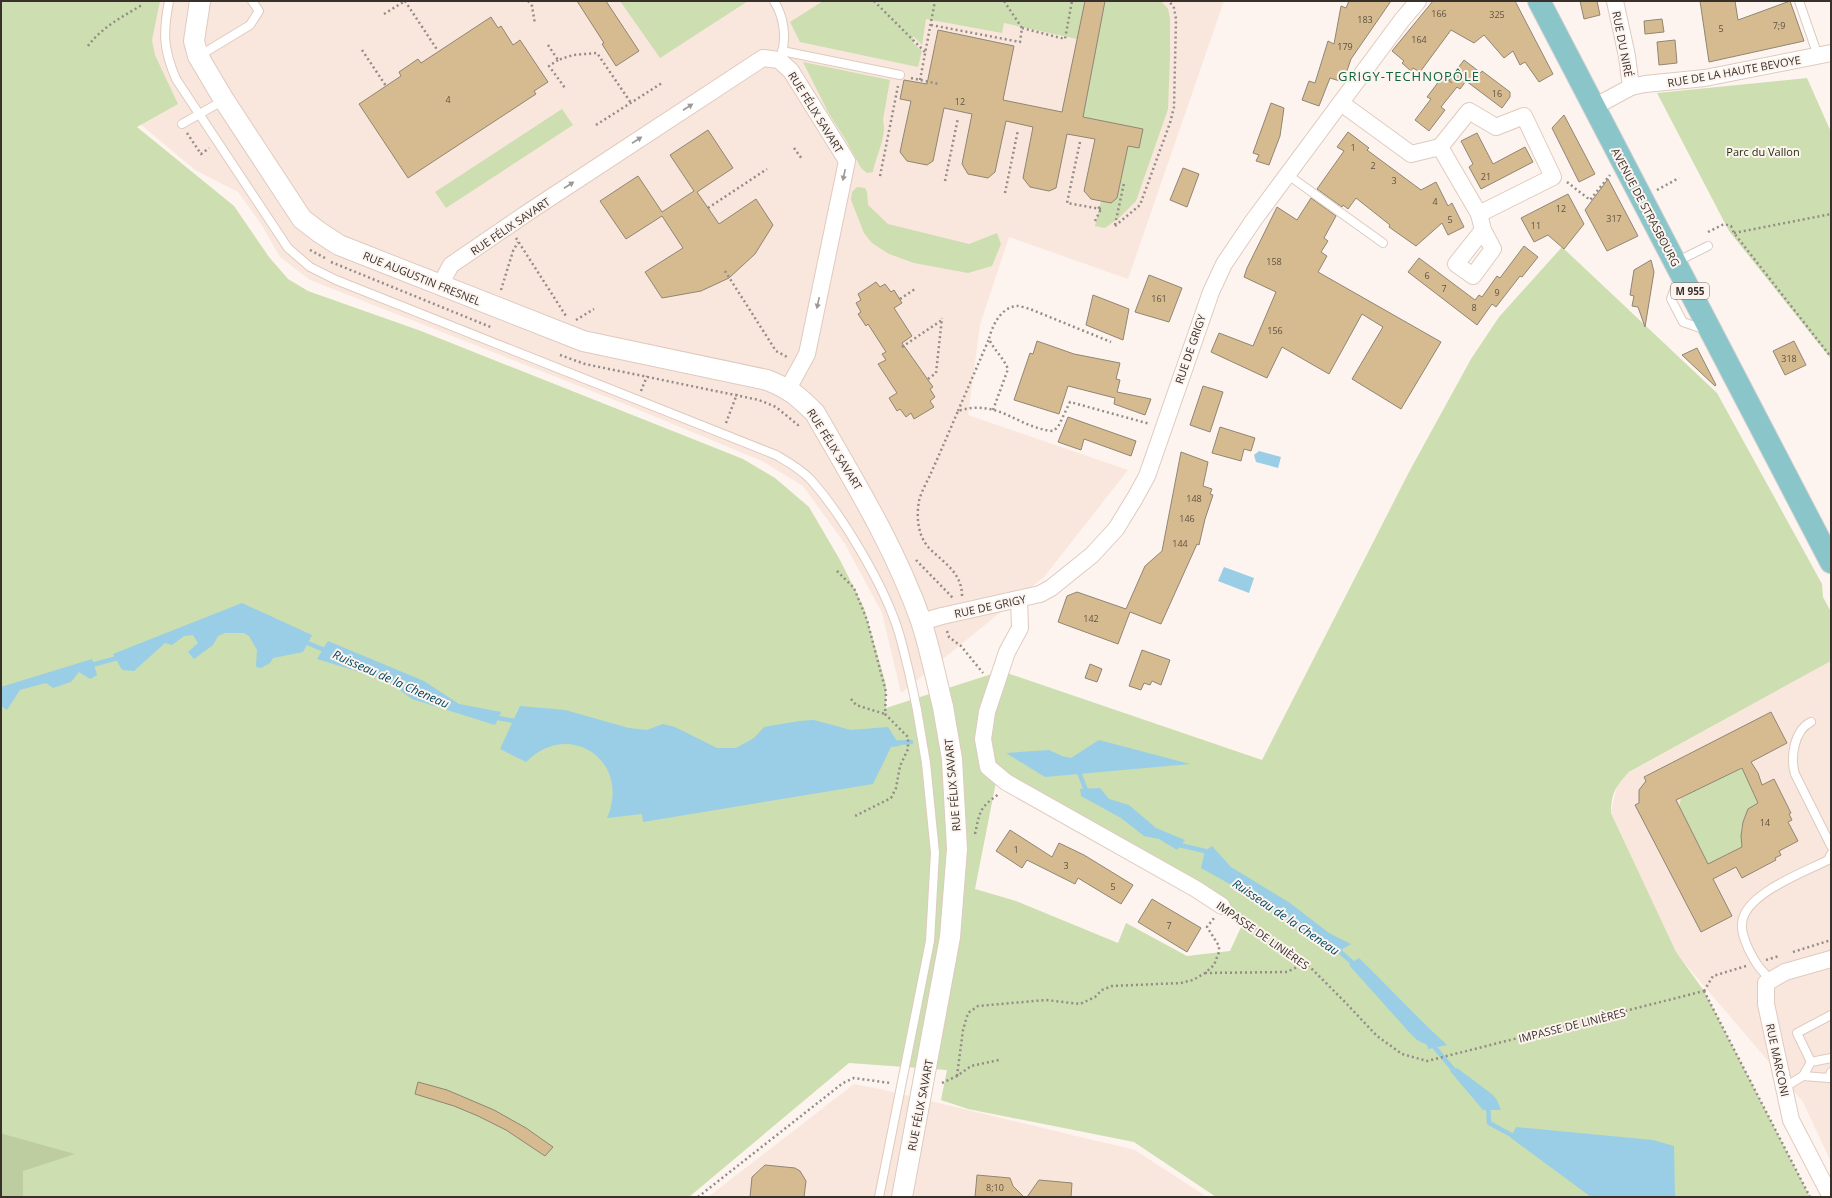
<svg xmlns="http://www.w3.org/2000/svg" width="1832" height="1198" viewBox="0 0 1832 1198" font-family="'Open Sans',sans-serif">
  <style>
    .built { fill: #f9e7dd }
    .green { fill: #cddeb0; fill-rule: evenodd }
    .forest { fill: #bdcd9f }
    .water { fill: #99cee6 }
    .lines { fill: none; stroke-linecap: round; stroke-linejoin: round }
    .stream { stroke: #99cee6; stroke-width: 4.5 }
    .building { fill: #d6bb90; stroke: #908574; fill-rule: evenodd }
    .service-casing { stroke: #dfcabe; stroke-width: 10 }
    .minor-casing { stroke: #dfcabe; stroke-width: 18 }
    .tertiary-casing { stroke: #dfcabe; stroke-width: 22 }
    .primary-casing { stroke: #d3d1d0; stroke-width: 24 }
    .path { stroke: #948c87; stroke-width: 2.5; stroke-dasharray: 2 3; stroke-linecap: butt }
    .service { stroke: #fff; stroke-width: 8 }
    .minor { stroke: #fff; stroke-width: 16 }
    .tertiary { stroke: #fff; stroke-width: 20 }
    .primary { stroke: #8ac5ca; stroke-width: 22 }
    .service-bridge-casing { stroke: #dfcabe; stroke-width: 10; stroke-linecap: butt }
    .tertiary-bridge-casing { stroke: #dfcabe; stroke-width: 22; stroke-linecap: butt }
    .service-bridge { stroke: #fff; stroke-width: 8 }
    .tertiary-bridge { stroke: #fff; stroke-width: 20 }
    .oneway { fill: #9c9895 }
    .labels { text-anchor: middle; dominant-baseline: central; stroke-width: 4; stroke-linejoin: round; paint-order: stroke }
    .number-label { font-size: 9px; fill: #605344 }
    .shield { fill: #fdf4ef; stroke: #736b66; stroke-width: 1 }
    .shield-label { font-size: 10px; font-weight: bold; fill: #38302b }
    .street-label { font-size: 11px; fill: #38302b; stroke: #fdf4ef }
    .park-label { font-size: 11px; fill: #232e0b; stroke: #fdf4ef }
    .water-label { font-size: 12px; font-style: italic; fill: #004a63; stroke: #fdf4ef }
    .quarter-label { font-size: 13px; letter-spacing: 1px; fill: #0e653e; stroke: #fdf4ef }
  </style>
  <rect width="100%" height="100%" fill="#fdf4ef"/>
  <g class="built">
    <path d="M1,1h1223l-96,278 -119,-42 -29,88 -12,90 160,55 -84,107 -143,116 -19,-80 -37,-69 -42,-58 -41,-25 -135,-56 -317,-125 -30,-23 -19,-33 -23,-32 -43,-22 -194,-162z"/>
    <path d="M1831,661v501l-28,-60 -128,-150 -64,-140 6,-27 11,-12z"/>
    <path d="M854,1084l26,5 255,61 72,47h-499z"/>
  </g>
  <g class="green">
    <path d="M1,1h159l-8,39 3,15 23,49 -41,23 97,79 35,51 19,22 20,12 113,40 322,128 32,19 34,29 31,53 24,48 22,77v23l115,-37 261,89 147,-288 62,-113 28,-42 63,-70 155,146 105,191 1,13 8,15v49l-202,111c-13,14 -18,21 -18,41l65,139 28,39 106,206h-594l-82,-55 -166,-33 -27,-9 6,-30 -98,-7 -160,134h-688zM996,782l197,109 50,32 -13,28 -43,5 -61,-33 -8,20 -102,-42 -41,-12z"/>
    <path d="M620,1h128l-88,57z"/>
    <path d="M823,1h262l-8,38 -73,-16 -2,10 -76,-14 -4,26 -9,-9v7l9,8 -4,16 -118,-25 -10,-20z"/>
    <path d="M1105,1h56l7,8 2,9v38l-2,53 -32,92 -16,16 -15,11 -10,-2 6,-25 9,2 3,-4h4l9,-42 -1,-11 14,2 4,-19 -60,-12z"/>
    <path d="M803,62l87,18 -7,40c4,18 -7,35 -10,52l-6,1 -6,-5 -14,-26 -19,-30z"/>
    <path d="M1807,78l24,54v227l-102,-128 -72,-138z"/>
    <path d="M562,109l11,16 -127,83 -11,-16z"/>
    <path d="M857,187l8,1 2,4 1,13 20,19 81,20 28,-11 4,11 -9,22 -24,7 -54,-10 -25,-9 -17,-11 -8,-10 -13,-33 1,-8z"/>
    <path d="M1742,768l16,35c-17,11 -18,25 -16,44l-34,17 -29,-57 2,-9z"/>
  </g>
  <path class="forest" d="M1,1132l2,2 72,20 -52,17v26h-22z"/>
  <g class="water">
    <path d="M1259,451l22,6 -3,11 -22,-6 -2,-7z"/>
    <path d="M1224,567l30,11 -5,15 -31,-12z"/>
    <path d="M242,603l70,32 -9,17 -30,6 -3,5 -9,5 -5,-1 1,-17 -8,-14 -5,-3h-19l-7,3 -5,9 -19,14 -6,-7 10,-9 -5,-8 -9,1 -12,9 -7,-2 -31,28 -12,-1 -9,-16z"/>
    <path d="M328,641l96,40 35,23 42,8 -6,13 -83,-26 -26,-19 -69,-21z"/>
    <path d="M92,659l5,16 -7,4 -11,-7 -8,10 -18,6 -7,-5 -26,7 -13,20 -6,-4v-19z"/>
    <path d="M520,706l45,4 64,18 18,2 16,-6 12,3 42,21h19l18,-10 10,-11 35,-6 15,-1 37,10 37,-3 12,19 -9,1 -18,37 -230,38 -1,-8 -35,4c25,-57 -38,-100 -81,-56l-26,-13z"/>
    <path d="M1099,740l91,24 -145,13 -39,-24 43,-3 13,6 9,2z"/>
    <path d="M1100,788l9,11 20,6 27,23 29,12 -8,10 -18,-11 -15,-3 -23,-18 -40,-22 -1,-7z"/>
    <path d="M1212,846l19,21 59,36 39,30 22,11 -20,12 -9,-12 -10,-7 -9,-3 -30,-26 -72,-40 4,-17z"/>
    <path d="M1359,958c30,29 58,60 88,87l-19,4 -1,-4 -10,-5 -8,-8 -60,-67z"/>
    <path d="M1457,1068l36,27 4,5 4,10h-18l-33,-39z"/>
    <path d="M1516,1127l137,13 21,6 1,51h-84l-80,-59z"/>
  </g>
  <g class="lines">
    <g class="stream">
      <path d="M303,641l26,11"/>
      <path d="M88,666l33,-9"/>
      <path d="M493,717l26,5"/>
      <path d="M893,743l18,-1"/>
      <path d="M1078,770l8,20 4,2"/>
      <path d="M1175,844l30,7 2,3"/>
      <path d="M1336,948l20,18"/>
      <path d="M1431,1043l26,31"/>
      <path d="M1488,1104l1,19 28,15"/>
    </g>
  </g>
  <g class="building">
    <path d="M577,1h29l33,50 -23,15 -14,-22 2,-1z"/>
    <path d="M1085,1h20l-22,116 60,12 -4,19 -11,-2 -11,52 -6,5 -20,-4 -7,-8 11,-52 -28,-5 -11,54 -7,3 -19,-4 -7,-9 10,-51 -27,-6 -11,51 -7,6 -20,-4 -6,-10 10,-50 -28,-6 -11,53 -6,4 -20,-4 -7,-9 11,-51 -11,-2 4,-19 23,4 11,-54 76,16 -11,54 59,12z"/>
    <path d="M1349,1h42l-40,58 -8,23 -13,-4 -11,28 -17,-6 7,-19 6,2 13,-42 6,3 7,-38 5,2z"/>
    <path d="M1433,1h82l38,73 -14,8 -14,-20 -5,3 -7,-14 -9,7 -20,-23 -10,8 -23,-13 -31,42 -7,-4 -2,3 -9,-8 2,-2 -12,-10z"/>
    <path d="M1580,1h17l3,14 -16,4z"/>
    <path d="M1700,1h35l3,19 52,-19 14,40 -95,21z"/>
    <path d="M491,17l7,11 3,-2 12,19 7,-5 28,42 -14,9 2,3 -128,84 -49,-74 42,-28 -2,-4 19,-13 3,4z"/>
    <path d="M1662,19l2,13 -19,2 -1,-13z"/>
    <path d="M1675,40l2,23 -18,2 -2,-23z"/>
    <path d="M1464,60l17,13 1,-2 28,21v5l-8,11 -36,-27 -6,8 -3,-2 -16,20 4,3 -16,21 -14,-11 16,-21 -4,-2 16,-21 9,7 -3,-3z"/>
    <path d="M1271,103l13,5 -4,28 -11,29 -13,-4 3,-6 -6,-2z"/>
    <path d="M1564,115l31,59 -16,8 -27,-54z"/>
    <path d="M708,130l25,38 -36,24 22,32 37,-25 17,26 -18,29 -26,24 -28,13 -39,7 -17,-26 38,-24 -21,-32 -36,23 -26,-38 38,-25 24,36 32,-21 -24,-36z"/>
    <path d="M1348,132l21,16 -2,2 54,40 15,-8 12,24 4,-3 12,24 -16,8 -6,-12 -26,23 -27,-19 1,-2 -34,-27 -8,11 -5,-4 -1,2 -25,-18 27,-38 -7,-4z"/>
    <path d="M1477,133l16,31 32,-17 8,15 -52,27 -12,-22 4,-3 -12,-23z"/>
    <path d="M1183,168l16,6 -12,33 -17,-7z"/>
    <path d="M1608,179l30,57 -31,15 -22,-41z"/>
    <path d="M1568,194l16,30 -20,25 -16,-14 -14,7 -13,-24z"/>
    <path d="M1311,198l25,18 -12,22 4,3 -7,11 6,4 -9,16 123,70 -40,67 -49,-30 31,-52 -21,-13 -33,60 -47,-27 -15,31 -56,-26 8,-19 34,13 23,-54 -32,-15 3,-9 30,-61 20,13z"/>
    <path d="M1524,246l14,11 -16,20 -2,-1 -24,31 -4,-3 -15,21 -69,-53 11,-14 56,42 4,-5 3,2 15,-21 3,2z"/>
    <path d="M1651,260l3,12 -9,55 -7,-20 -6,-1 2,-10 -4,-1 4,-25z"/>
    <path d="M1149,275l33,13 -13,34 -34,-10z"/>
    <path d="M876,282l4,5 5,-3 6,8 3,-2 8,13 -8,5 18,28 -10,7 31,44 -3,2 5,8 -5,4 4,6 -20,12 -3,-6 -5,4 -6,-8 -3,2 -8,-13 8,-5 -19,-29 8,-4 -4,-6 4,-2 -18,-28 -2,2 -8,-12 3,-2 -5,-9 5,-3 -3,-6z"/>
    <path d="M1093,295l36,14 -6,31 -37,-15z"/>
    <path d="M1037,341l37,13 46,9 -4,16 4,1 -3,12 34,7 -6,16 -31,-11 1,-6 -47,-12 -9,28 -45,-14 16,-47 3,1z"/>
    <path d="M1794,341l12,24 -21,10 -12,-24z"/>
    <path d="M1697,348l19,37 -1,1 -33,-31z"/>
    <path d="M1203,386l20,6 -13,40 -20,-7z"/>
    <path d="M1068,417l68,24 -5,15 -47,-17 -3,11 -23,-8z"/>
    <path d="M1220,427l35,11 -4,13 -7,-2 -3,12 -29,-8z"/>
    <path d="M1181,452l27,10 -5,24 9,3 -2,5 3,1 -8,24 -6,26 -2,-1 -36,80 -31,-12 -12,32 -60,-22 9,-26 10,-4 49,17 19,-43 17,-15z"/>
    <path d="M1142,650l28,10 -9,25 -9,-4 -2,4 -6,-2 -3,7 -12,-4z"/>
    <path d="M1090,664l12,5 -5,13 -12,-4z"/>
    <path d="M1771,712l16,31 -36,19 7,11 4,12 12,-6 17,34 -2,1 3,6 -4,2 10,19 -19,10 2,4 -6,3 1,2 -34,18 -6,-11 -23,12 19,37 -31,16 -66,-127 4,-2v-13l7,-9 -2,-4zM1742,768l16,35 -10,6 -5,13 -2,14 1,11 -34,17 -32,-64z"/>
    <path d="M1010,830l42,27 7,-14 25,12 49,30 -12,19 -43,-26 -3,6 -48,-24 -5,8 -26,-17z"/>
    <path d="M1152,899l49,29 -14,24 -49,-30z"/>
    <path d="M418,1082l29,8 47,20 32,18 27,19 -8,9 -39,-26 -28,-14 -24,-10 -39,-12z"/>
    <path d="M765,1165l30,3 5,3 6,10 -2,16h-54l2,-20z"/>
    <path d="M977,1175l33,3 3,8 11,11h-49z"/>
    <path d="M1039,1180l33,3 -1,14h-44z"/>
  </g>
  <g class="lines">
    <g class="service-casing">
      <g id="service">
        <path d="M169,1c-6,31 -6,48 7,78l112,169 22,19 26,13 440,175c12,7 25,14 35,25 32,36 74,107 88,153 7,25 13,51 18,77"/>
        <path d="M774,1c10,16 13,37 7,55"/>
        <path d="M1799,1l19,55"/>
        <path d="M782,51l118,24"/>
        <path d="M199,56l51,-31 9,-14 -7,-10"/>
        <path d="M182,124l42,-24"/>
        <path d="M1288,175l95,68"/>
        <path d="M1676,262l32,-16"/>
        <path d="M1679,277l-8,22 12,23 23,8"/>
        <path d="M1811,722c-17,8 -21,36 -16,52l36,72"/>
        <path d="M1771,980c-13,-13 -15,-16 -23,-32 -3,-8 -7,-15 -6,-24 1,-30 63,-52 86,-64l3,-6"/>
        <path d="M1811,1062l-14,-29 34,-18"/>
        <path d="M1803,1076l26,2 2,-6"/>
        <path d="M1785,1087l18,-11 8,-14 20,-4"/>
        <path d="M879,1197l51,-256 5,-88 -9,-90"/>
      </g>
    </g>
    <g class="minor-casing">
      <g id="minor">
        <path d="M1615,1l12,55 4,31"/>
        <path d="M1341,103l70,51 29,-7 29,-36 27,16 28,-11 29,61 -74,37 -39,-67"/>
        <path d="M1594,107l37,-20 14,-3 60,-6 126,-25"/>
        <path d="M1479,214l4,16 -27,34 17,12 20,-27 -10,-19"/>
        <path d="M440,285l11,-20 79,-54 233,-153 16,2 12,11 56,90 -40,193 -19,35"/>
        <path d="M1019,600l1,28 -13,24 -20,60 -4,27 5,28 18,15 190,107 26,17"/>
        <path d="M921,622l21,-6 98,-22 11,-6 41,-33 24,-26 19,-31 12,-22 64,-184 13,-28 29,-43 149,-201 16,-19"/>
        <path d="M1831,1197l-40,-77 -25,-116v-21l19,-11 46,-13"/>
      </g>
    </g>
    <g class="tertiary-casing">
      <g id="tertiary">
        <path d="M200,1l-6,40 4,15 26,44 78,119 17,13 20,13 244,96 184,39c23,9 31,16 48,33 39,68 80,134 106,208 9,28 15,57 22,86"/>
        <path d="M902,1197l48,-260 7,-88 -5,-90"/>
      </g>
    </g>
    <g class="primary-casing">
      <path id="primary" d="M1539,1l292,561"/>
    </g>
    <g class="path">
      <path d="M405,1l33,50"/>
      <path d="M528,1l4,5 3,18"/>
      <path d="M874,1l51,51"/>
      <path d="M384,14l21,-13"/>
      <path d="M931,25l89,17 2,-14 -18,-27"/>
      <path d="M1022,28l43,11 7,-38"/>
      <path d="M548,45l10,15 15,-5 24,-2 34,50"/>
      <path d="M88,46c14,-19 34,-29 54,-41"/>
      <path d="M362,50l24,36"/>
      <path d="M558,60l-9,6 16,22"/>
      <path d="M911,78l28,6"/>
      <path d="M920,80l15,-79"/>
      <path d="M596,125l66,-42"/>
      <path d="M187,133l14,21 8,-6"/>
      <path d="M1080,142l-13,61 34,6"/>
      <path d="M794,148l8,11"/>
      <path d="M880,176l18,-90"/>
      <path d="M945,181l13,-63"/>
      <path d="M1567,182l23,18 20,-25"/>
      <path d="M1657,190l22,-12"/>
      <path d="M1005,193l13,-63"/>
      <path d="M708,208l59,-39"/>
      <path d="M1095,221l6,-12 -3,-2"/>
      <path d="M1115,225l9,-42"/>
      <path d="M1115,226l25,-21 30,-82 4,-16 2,-88 -2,-11 -5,-7"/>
      <path d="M1708,232l16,-8 7,2 3,7 97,124"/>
      <path d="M1734,233l97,-19"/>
      <path d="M516,238l50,78"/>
      <path d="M310,250l15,8"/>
      <path d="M331,262l162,66"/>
      <path d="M725,271l51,80 13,7"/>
      <path d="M501,290l12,-39 5,-9"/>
      <path d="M900,299l15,-10"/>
      <path d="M576,320l18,-11"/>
      <path d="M902,347l40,-27"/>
      <path d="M560,355l25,9 174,36 17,7 22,18 3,-2"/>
      <path d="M928,379l8,-6 6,-55"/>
      <path d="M641,391l6,-15"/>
      <path d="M993,410l15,-41c-5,-12 -14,-19 -19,-30 3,-13 12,-32 28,-33 4,0 9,2 13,3l81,33"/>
      <path d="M958,411l31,-72"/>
      <path d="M726,423l11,-29"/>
      <path d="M916,560l37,38"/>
      <path d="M837,571l17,17 13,32 19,72 -1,22 23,23v12l-8,17 -4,22 -5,10 -36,18"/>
      <path d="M962,596c0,-22 -16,-32 -31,-46 -13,-12 -15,-32 -12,-49 2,-9 8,-19 12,-28 9,-20 18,-41 27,-62 41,-13 59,17 95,20l5,-4 12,-25 80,22"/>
      <path d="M947,631l2,6 12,9 22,27"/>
      <path d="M851,699l5,6 29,9"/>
      <path d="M975,834c5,-23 4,-26 24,-40"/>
      <path d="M1234,914l72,49 38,38 33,35 25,18 25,7 277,-70"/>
      <path d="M1793,952l38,-12"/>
      <path d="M1766,960l13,-4"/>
      <path d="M1205,973l82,-1 18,-9"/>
      <path d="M1704,991l106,206"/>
      <path d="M1704,991l9,-15 33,-10"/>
      <path d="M957,1076l6,-46 5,-17 10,-7 68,-6 34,4 15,-7 7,-7 10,-4 69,-3 12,-3 12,-7 9,-8 5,-13v-6l-12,-19 7,-9"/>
      <path d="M942,1083l15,-7 14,-10 28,-6"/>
      <path d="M698,1197l145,-114 11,-5 36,5"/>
    </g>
    <use href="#service" class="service"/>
    <use href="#minor" class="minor"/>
    <use href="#tertiary" class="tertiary"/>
    <use href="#primary" class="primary"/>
    <g class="service-bridge-casing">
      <path id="service-bridge" d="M917,710l9,53"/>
    </g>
    <g class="tertiary-bridge-casing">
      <path id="tertiary-bridge" d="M943,707l9,52"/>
    </g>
    <use href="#service-bridge" class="service-bridge"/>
    <use href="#tertiary-bridge" class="tertiary-bridge"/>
  </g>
  <defs><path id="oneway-solid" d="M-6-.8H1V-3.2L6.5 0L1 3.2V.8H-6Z"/></defs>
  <g class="oneway">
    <use href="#oneway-solid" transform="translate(688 107) rotate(-33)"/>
    <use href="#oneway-solid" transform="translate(637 140) rotate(-33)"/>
    <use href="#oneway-solid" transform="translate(844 175) rotate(102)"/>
    <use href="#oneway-solid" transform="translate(569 185) rotate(-33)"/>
    <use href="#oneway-solid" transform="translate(818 303) rotate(102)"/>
  </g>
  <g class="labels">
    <g class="number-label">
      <text x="1439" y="13">166</text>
      <text x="1497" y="14">325</text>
      <text x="1365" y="19">183</text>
      <text x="1779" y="25">7;9</text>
      <text x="1721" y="28">5</text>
      <text x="1419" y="39">164</text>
      <text x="1345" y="46">179</text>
      <text x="1497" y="93">16</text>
      <text x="448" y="99">4</text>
      <text x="960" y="101">12</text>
      <text x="1353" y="147">1</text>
      <text x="1373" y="165">2</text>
      <text x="1486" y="176">21</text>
      <text x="1394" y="180">3</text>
      <text x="1435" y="201">4</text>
      <text x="1561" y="208">12</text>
      <text x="1614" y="218">317</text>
      <text x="1450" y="219">5</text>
      <text x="1536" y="225">11</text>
      <text x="1274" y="261">158</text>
      <text x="1427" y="275">6</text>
      <text x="1444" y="288">7</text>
      <text x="1497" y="292">9</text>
      <text x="1159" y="298">161</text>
      <text x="1474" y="307">8</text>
      <text x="1275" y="330">156</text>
      <text x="1789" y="358">318</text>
      <text x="1194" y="498">148</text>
      <text x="1187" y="518">146</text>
      <text x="1180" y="543">144</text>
      <text x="1091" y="618">142</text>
      <text x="1765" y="822">14</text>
      <text x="1016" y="849">1</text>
      <text x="1066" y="865">3</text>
      <text x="1113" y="886">5</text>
      <text x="1169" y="925">7</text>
      <text x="995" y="1187">8;10</text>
    </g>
    <rect class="shield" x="1671" y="283" width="38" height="16" rx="3"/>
    <g class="shield-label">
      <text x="1690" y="291">M 955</text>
    </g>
    <g class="street-label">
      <text transform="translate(1623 44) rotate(79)">RUE DU NIRÉ</text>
      <text transform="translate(1734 71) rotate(-10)">RUE DE LA HAUTE BEVOYE</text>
      <text transform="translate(816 112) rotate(58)">RUE FÉLIX SAVART</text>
      <text transform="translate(1646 207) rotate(62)">AVENUE DE STRASBOURG</text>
      <text transform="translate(510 226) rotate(-34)">RUE FÉLIX SAVART</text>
      <text transform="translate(422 278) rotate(22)">RUE AUGUSTIN FRESNEL</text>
      <text transform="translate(1190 349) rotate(-71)">RUE DE GRIGY</text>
      <text transform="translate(835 449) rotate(58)">RUE FÉLIX SAVART</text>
      <text transform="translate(990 606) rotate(-12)">RUE DE GRIGY</text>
      <text transform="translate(952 785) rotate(-95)">RUE FÉLIX SAVART</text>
      <text transform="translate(1263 935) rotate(35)">IMPASSE DE LINIÈRES</text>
      <text transform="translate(1572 1025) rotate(-14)">IMPASSE DE LINIÈRES</text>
      <text transform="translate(1778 1060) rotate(78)">RUE MARCONI</text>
      <text transform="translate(920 1105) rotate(-79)">RUE FÉLIX SAVART</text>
    </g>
    <g class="park-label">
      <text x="1763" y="151">Parc du Vallon</text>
    </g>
    <g class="water-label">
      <text transform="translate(391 679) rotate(24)">Ruisseau de la Cheneau</text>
      <text transform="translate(1286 917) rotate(34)">Ruisseau de la Cheneau</text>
    </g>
    <g class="quarter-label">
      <text x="1409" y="76">GRIGY-TECHNOPÔLE</text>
    </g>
  </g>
  <rect width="1832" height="1198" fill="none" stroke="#38302b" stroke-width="4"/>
</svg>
